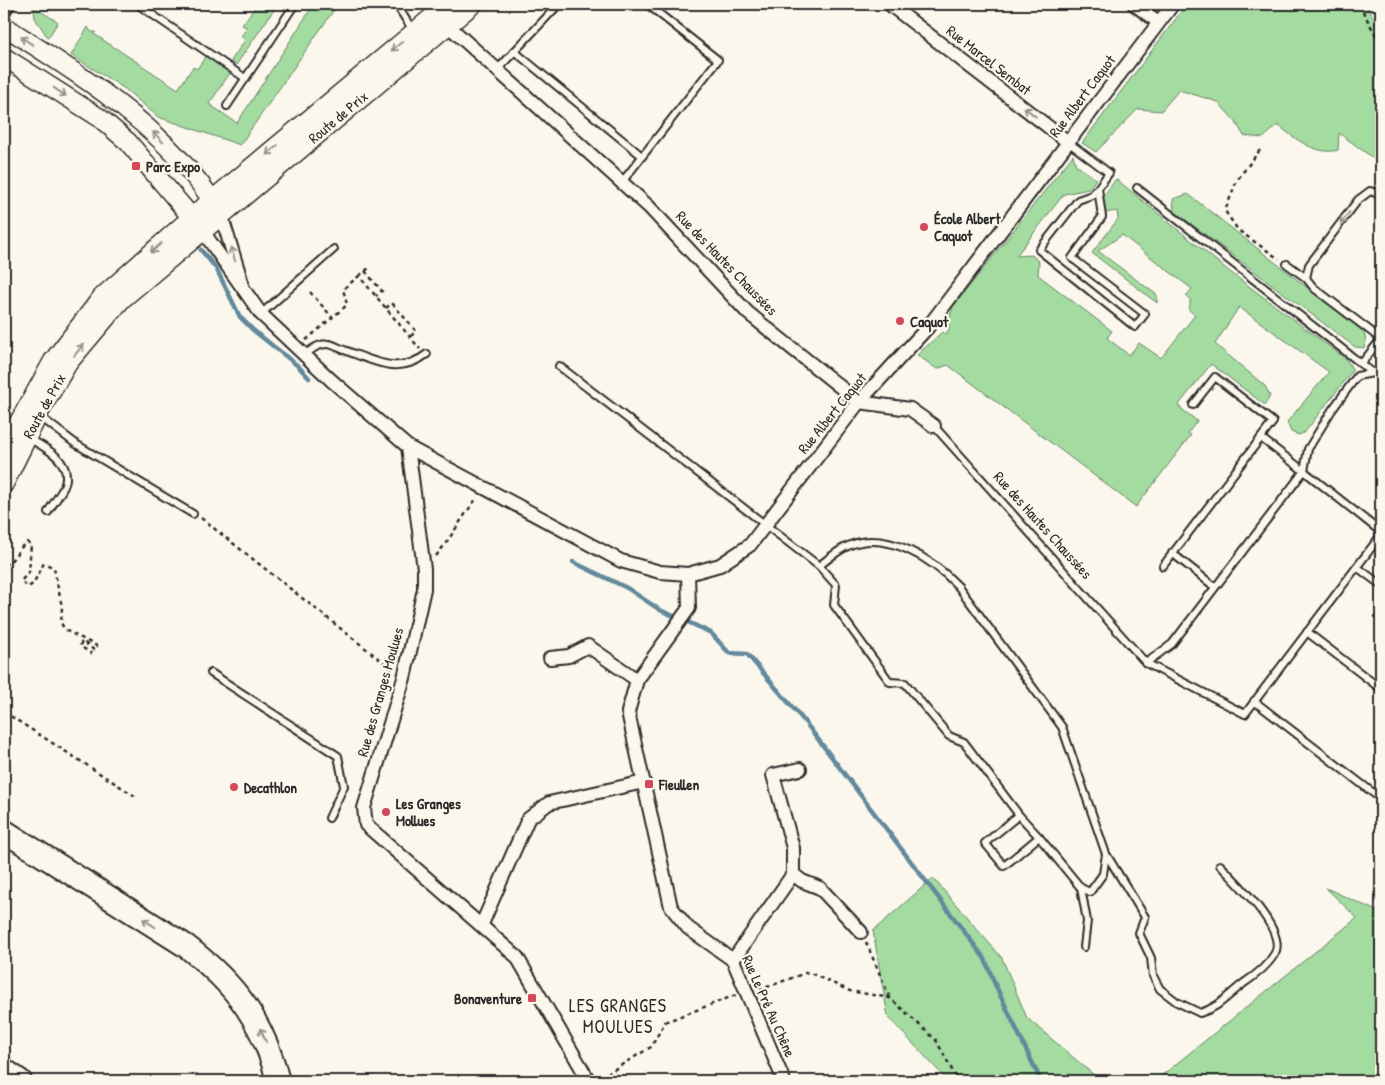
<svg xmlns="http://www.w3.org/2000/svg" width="1385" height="1085" viewBox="0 0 1385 1085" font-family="'Patrick Hand',sans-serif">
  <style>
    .green { fill: #a3dba0; stroke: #678366 }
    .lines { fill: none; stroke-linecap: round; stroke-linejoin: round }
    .stream { stroke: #62899c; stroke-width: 4.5 }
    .lane-casing { stroke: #2b2b2b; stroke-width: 10 }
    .street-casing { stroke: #2b2b2b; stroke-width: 16 }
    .secondary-casing { stroke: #2b2b2b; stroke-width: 21 }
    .highway-casing { stroke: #2b2b2b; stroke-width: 26 }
    .path { stroke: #2b2b2b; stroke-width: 2.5; stroke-dasharray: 4 4; stroke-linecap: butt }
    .lane { stroke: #fbf7ec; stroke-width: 6 }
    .street { stroke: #fbf7ec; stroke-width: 12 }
    .secondary { stroke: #fbf7ec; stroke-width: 18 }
    .highway { stroke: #fbf7ec; stroke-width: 22 }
    .oneway { stroke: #93918c }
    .poi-dot { fill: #d1495b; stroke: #fbf7ec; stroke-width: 2 }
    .labels { text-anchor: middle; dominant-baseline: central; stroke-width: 4.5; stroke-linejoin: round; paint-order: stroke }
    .street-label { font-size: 15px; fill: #2b2b2b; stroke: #fbf7ec }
    .poi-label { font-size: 15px; font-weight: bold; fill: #2b2b2b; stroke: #fbf7ec; text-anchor: start }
    .quarter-label { font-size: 18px; letter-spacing: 1px; fill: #2b2b2b; stroke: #fbf7ec }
  </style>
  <rect width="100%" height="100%" fill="#fbf7ec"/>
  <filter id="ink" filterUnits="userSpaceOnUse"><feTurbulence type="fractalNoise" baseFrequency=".02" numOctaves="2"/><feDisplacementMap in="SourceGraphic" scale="10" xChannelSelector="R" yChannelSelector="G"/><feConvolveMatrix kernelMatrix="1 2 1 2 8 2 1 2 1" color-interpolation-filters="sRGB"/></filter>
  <g filter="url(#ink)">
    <g class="green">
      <path d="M33,4h7l-3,5 21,13 -10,16 -13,-20z"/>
      <path d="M257,4h21l-42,61 -5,-4 14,-21 -4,-4 6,-8 -5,-3z"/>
      <path d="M314,4h24l-98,141 -82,-28 -33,-28 -54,-34 17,-28 3,5h5l-2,2 84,55 15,-22 4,2 9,-13 24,17 -21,31 28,19z"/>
      <path d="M1187,4h179l15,27v133l-42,-31 -1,17c-22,6 -44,-12 -60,-25l-15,13 -19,-2 -9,-15 -17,-19 -39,-12 -18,21 -23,-2 -42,43 -14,-9z"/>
      <path d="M1073,155l3,10 20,14 -7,10 -25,5 -48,62 16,-1 7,7 -1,13 74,56 -5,7 22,17 10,-12 22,15 34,-43 -7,-6 2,-4v-6l-4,-3 6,-7 -70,-54 -24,16 59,44v8l-65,-50 26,-34 -1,-8 -13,2 -2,-15 14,-19 114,93 116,87 7,11 -48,62 -6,3 -8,-3 -4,-10 42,-50 -90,-65 -24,37 50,42 5,10 -5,9 -54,-41 -33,42 19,15 -9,12 3,2 -55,72 -188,-142 -11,4 -20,-14 25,-23 4,2 4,-7 -3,-2 6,-18z"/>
      <path d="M1188,194l176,138 2,9 -2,7 -9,-1 -181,-136 -1,-12z"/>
      <path d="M933,878l69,80 25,60 74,63h-153l-60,-64 -15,-86z"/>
      <path d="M1326,888l55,25v168h-226l202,-163z"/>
    </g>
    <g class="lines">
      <g class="stream">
        <path d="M201,250l15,18 24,49 13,13 45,36 11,12"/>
        <path d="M573,562l54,26 33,22 16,7"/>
        <path d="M686,621l25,12 18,20 18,1 58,68 180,237 9,23 47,99"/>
      </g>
      <g class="lane-casing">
        <g id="lane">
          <path d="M137,4l108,74"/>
          <path d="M396,4l18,28"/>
          <path d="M514,51l128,105"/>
          <path d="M497,70l62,-66"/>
          <path d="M227,106l68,-102"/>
          <path d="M1068,142l41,31 -11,15 4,29 -30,41 73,56 -10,13 -96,-77 39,-50 14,-5 6,-7"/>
          <path d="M622,182l96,-122 -71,-56"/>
          <path d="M1137,188l236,185"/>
          <path d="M1287,264l19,14"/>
          <path d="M261,314l73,-65"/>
          <path d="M1381,339l-67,-51 -8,-10 3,-13 49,-65 12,-9 11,4"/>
          <path d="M304,355c7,-5 15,-12 25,-11 5,1 12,5 18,7 29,11 53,24 80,3"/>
          <path d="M1361,364l20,-25"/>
          <path d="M559,366l260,200c9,-7 19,-16 29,-20 38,-17 84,13 110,40l104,141 44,127 39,63 -6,16 12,25 2,18 7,13 17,13 23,11c20,-6 28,-18 44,-30 12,-8 24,-17 31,-30 12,-23 -40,-72 -55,-88"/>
          <path d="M38,415l38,29 117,70"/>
          <path d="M934,426l212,237 99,51 136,-179"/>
          <path d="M28,438c16,9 44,22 37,46 -3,9 -12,19 -17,28"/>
          <path d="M1261,438l43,33 4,-22 24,-39 25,-34 16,-3 8,6"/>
          <path d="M1172,553l43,34"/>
          <path d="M819,566l17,19 -2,20 56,77 15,1 44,53 15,6 55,73 -34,28 19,23 35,-29 -20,-22"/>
          <path d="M1163,566l110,-144 -58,-45 -22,28"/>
          <path d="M1357,567l24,18"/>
          <path d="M1307,632l74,57"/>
          <path d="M1146,663l26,-19 132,-173 77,61"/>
          <path d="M211,673l127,83 6,30 -15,32"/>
          <path d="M1254,701l127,98"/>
          <path d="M1039,837l42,51 9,4 13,-18 3,-20"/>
          <path d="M1081,888l6,33 -3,26"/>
        </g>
      </g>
      <g class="street-casing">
        <g id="street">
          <path d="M889,4l179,138"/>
          <path d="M1134,4l24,18"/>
          <path d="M4,11l4,-7"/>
          <path d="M443,21l206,186 99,106 111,89 51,7 24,17"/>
          <path d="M221,214l21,69"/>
          <path d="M202,230l59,84 70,66 77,67 213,114 39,11 28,2 32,-9 30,-20 109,-143 69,-75 245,-323"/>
          <path d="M408,447l16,122v20l-20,89 -40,130 2,17 151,132 72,124"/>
          <path d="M688,574l1,34 -52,72 -9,32 43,195 17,21 45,32 51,121"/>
          <path d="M550,658l19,-2 19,-10 49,34"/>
          <path d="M793,874l9,7 18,7 41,44"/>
          <path d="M482,924l46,-105 21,-16 95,-21"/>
          <path d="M733,960l60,-86v-26l-20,-73 27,-6"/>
        </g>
      </g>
      <g class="secondary-casing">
        <g id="secondary">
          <path d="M4,26c80,52 161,100 214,183"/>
          <path d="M4,57l96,61 28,24 70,83"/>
          <path d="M4,449l49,-88 49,-64 91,-81 255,-212"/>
          <path d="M4,484l36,-73 28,-48 54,-64 351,-295"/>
        </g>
      </g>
      <g class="highway-casing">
        <g id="highway">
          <path d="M4,831l182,115c49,38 77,74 92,135"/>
          <path d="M4,1070l16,11"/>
        </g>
      </g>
      <g class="path">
        <path d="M1359,4l22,41"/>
        <path d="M1260,150l-23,30 -12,31 13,19 41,29"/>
        <path d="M365,271l17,20 -6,5"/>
        <path d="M359,276l10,-8"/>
        <path d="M310,292l22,25"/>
        <path d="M386,308l6,-5 24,28 -6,6"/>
        <path d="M306,340l41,-35 -4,-16 16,-13 61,73"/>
        <path d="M201,518l192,152"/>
        <path d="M436,556c15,-18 26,-39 41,-58"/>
        <path d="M4,565c10,-3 14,-17 23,-23l4,2 -2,28 -8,9 7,6 5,-3 11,-21 10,5 8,39 -1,16 4,7 32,16 -3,4 -12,-9 -2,5 12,8"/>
        <path d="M4,712l131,84"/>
        <path d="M866,942l24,56"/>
        <path d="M759,990l49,-18 42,19 40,7 46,42 22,41"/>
        <path d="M600,1078l51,-31 14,-25 71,-27"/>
      </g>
      <use href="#lane" class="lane"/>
      <use href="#street" class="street"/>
      <use href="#secondary" class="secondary"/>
      <use href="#highway" class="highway"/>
    </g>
    <defs><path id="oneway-shaft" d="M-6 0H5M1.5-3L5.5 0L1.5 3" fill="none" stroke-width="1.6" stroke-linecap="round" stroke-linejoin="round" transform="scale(1.25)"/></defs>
    <g class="oneway">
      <use href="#oneway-shaft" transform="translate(27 41) rotate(-147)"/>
      <use href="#oneway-shaft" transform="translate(397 46) rotate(140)"/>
      <use href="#oneway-shaft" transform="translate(60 92) rotate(33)"/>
      <use href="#oneway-shaft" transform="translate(1030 112) rotate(-142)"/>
      <use href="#oneway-shaft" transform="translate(158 137) rotate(-133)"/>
      <use href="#oneway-shaft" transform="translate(272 150) rotate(140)"/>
      <use href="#oneway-shaft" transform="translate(1345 218) rotate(127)"/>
      <use href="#oneway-shaft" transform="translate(156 248) rotate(139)"/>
      <use href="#oneway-shaft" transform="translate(233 254) rotate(-107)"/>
      <use href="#oneway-shaft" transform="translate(79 350) rotate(-50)"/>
      <use href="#oneway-shaft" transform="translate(149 923) rotate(-147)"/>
      <use href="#oneway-shaft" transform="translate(263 1035) rotate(-114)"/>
    </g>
  </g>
  <g class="poi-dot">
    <rect x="131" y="161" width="10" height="10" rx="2.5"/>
    <circle cx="924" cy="227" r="5"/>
    <circle cx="900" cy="321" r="5"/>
    <rect x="644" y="779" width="10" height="10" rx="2.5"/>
    <circle cx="234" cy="787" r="5"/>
    <circle cx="386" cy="812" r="5"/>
    <rect x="527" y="993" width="10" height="10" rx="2.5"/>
  </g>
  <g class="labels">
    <g class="street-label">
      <text transform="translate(989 60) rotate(38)">Rue Marcel Sembat</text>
      <text transform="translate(1082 96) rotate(-53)">Rue Albert Caquot</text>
      <text transform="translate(338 117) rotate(-40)">Route de Prix</text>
      <text transform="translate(727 263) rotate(46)">Rue des Hautes Chaussées</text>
      <text transform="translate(44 406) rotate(-61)">Route de Prix</text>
      <text transform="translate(832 413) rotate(-51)">Rue Albert Caquot</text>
      <text transform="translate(1043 525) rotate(48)">Rue des Hautes Chaussées</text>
      <text transform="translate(380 692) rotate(-74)">Rue des Granges Moulues</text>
      <text transform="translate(769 1006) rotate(66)">Rue Le Pré Au Chêne</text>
    </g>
    <g class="poi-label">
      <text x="146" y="166">Parc Expo</text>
      <text x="934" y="218">École Albert<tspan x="934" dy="17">Caquot</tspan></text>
      <text x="910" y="321">Caquot</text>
      <text x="659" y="784">Fieullen</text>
      <text x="244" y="787">Decathlon</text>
      <text x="396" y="803">Les Granges<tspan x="396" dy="17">Mollues</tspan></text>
      <text x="522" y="998" text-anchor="end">Bonaventure</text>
    </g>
    <g class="quarter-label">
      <text x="618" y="1005">LES GRANGES<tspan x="618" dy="21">MOULUES</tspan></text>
    </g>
  </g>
  <rect width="1385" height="1085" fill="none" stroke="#fbf7ec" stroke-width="20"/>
  <rect x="10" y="10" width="1365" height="1065" fill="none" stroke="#2b2b2b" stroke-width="2" filter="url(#ink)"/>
</svg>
